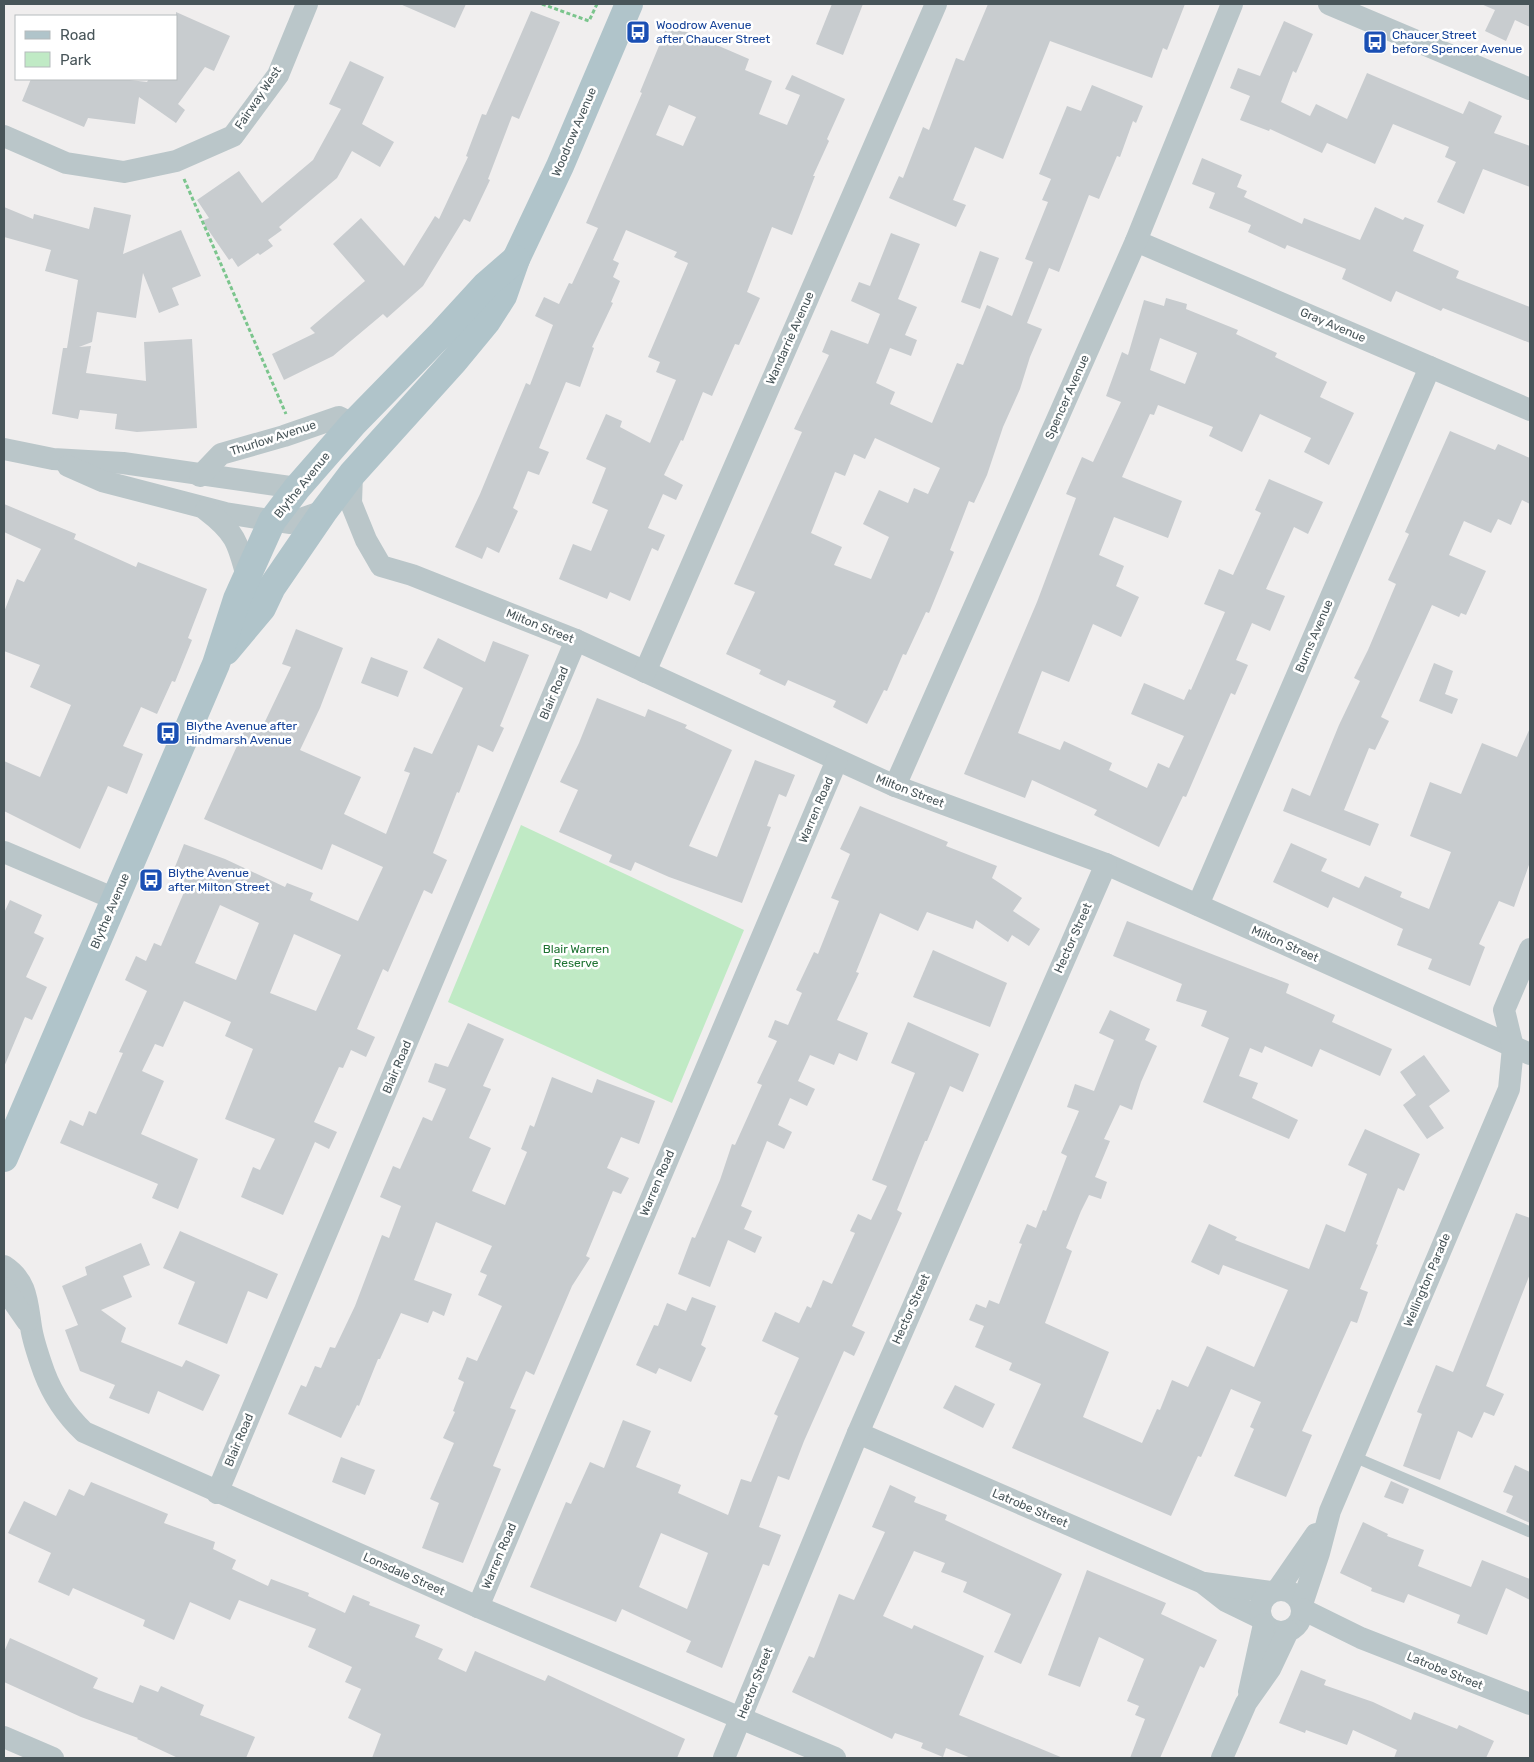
<svg xmlns="http://www.w3.org/2000/svg" width="1534" height="1762" viewBox="0 0 1534 1762" font-family="Rubik,sans-serif">
  <style>
    .green { fill: #c0eac5 }
    .building { fill: #c8cccf; fill-rule: evenodd }
    .lines { fill: none; stroke-linecap: round; stroke-linejoin: round }
    .path { stroke: #7bc58d; stroke-width: 3; stroke-dasharray: 4 2.5; stroke-linecap: butt }
    .lane { stroke: #bac6c9; stroke-width: 11 }
    .street { stroke: #bac6c9; stroke-width: 22 }
    .primary { stroke: #b0c4ca; stroke-width: 28 }
    .labels { text-anchor: middle; dominant-baseline: central; stroke-width: 5; stroke-linejoin: round; paint-order: stroke }
    .transit-label { font-size: 12px; fill: #164399; stroke: #fff; text-anchor: start }
    .street-label { font-size: 12px; fill: #485559; stroke: #fff }
    .park-label { font-size: 12px; fill: #1f7333; stroke: #fff }
  </style>
  <rect width="100%" height="100%" fill="#f0eeee"/>
  <path class="green" d="M521,825l223,105 -72,173 -224,-101z"/>
  <g class="building">
    <path d="M400,4h66l-11,24z"/>
    <path d="M832,4h31l-20,51 -27,-11z"/>
    <path d="M988,4h197l-18,46 -4,-2 -11,30 -102,-37 -47,118 -28,-12 -22,53 13,5 -10,22 -67,-29 10,-22 4,2 20,-51 6,3 27,-72 8,3z"/>
    <path d="M1481,4h49v23l-15,-7 -9,21 -21,-10 10,-21z"/>
    <path d="M531,11l29,11 -41,97 -7,-3 -24,63 2,1 -20,42 -6,-3 -41,67 -36,32 -4,-4 -50,42 -49,24 -12,-26 43,-21 -5,-5 55,-47 -32,-37 28,-26 43,48 31,-50 4,3 29,-62 -2,-1 16,-42 4,1z"/>
    <path d="M176,12l54,24 -16,35 -9,-4 -27,37 7,6 -9,13 -37,-26 -4,27 -47,-6 -4,9 -62,-26 9,-22h90l26,3 2,-3h27z"/>
    <path d="M1284,21l29,13 -17,39 -3,-2 -12,31 29,14 6,-12 31,15 20,-46 96,41 6,-13 33,15 -8,17 36,13v41l-47,-18 -19,45 -27,-12 19,-40 -11,-5 4,-10 -56,-23 -18,40 -48,-21 -5,10 -52,-24 -1,2 -29,-11 10,-24 -20,-8 8,-20 22,8z"/>
    <path d="M668,24l81,35 -4,11 27,11 -13,33 28,11 13,-30 -15,-6 7,-14 53,24 -18,40 2,2 -16,35h2l-23,59 -20,-8 -25,65 13,6 -21,47 -4,-1 -23,52 -9,-4 -20,49 -2,-1 -17,35 19,10 -7,15 -13,-6 -15,34 17,7 -7,16 -6,-3 -22,53 -20,-9 -3,7 -48,-20 14,-35 18,7 17,-41 -16,-7 14,-35 -20,-9 20,-45 16,7 -2,6 30,16 26,-63 -20,-8 4,-10 -12,-5 40,-94 -14,-6 3,-5 -51,-22 -13,30 6,3 -6,14 7,4 -9,21 2,1 -21,44 2,1 -14,39 -14,-5 -27,66 10,4 -10,23 -11,-4 -15,37 5,3 -19,42 -12,-6 -5,12 -27,-12 25,-53 46,-111 4,2 23,-60 -18,-9 9,-19 15,7 10,-21 3,1 26,-56 -12,-5 56,-130 -2,-1zM669,105l27,12 -13,29 -27,-11z"/>
    <path d="M350,61l34,16 -22,47 32,18 -14,25 -28,-16 -15,27 -58,49 3,3 -14,10 5,6 -13,9 -2,-2 -20,14 -6,-9 -3,2 -27,-39 7,-3 -12,-18 42,-29 23,32 51,-43 28,-51 -12,-5z"/>
    <path d="M1092,85l51,21 -7,17 -3,-2 -13,36 -3,-1 -18,43 -10,-4 -30,77 -10,-4 -22,55 15,6 -12,28 -10,32 -17,38 -16,48 -13,28 -5,-2 -19,49 4,2 -25,61 -3,-1 -20,43 -3,-1 -16,37 -3,-1 -17,34 -34,-17 3,-6 -48,-21 -3,6 -26,-12 2,-4 -35,-16 29,-62 -21,-8 68,-152 -8,-3 35,-74 -7,-3 9,-22 37,14 12,-30 -29,-13 8,-19 11,4 21,-53 29,11 -22,55 19,8 -12,28 12,5 -6,16 -21,-8 -14,35 19,9 -5,12 42,19 25,-60 6,2 24,-60 25,11 21,-54 -8,-3 23,-57 -6,-2 9,-21 -12,-5 28,-68 14,5zM875,438l65,30 -12,26 -14,-6 -6,15 -29,-13 -16,34 26,13 -18,42 -37,-14 8,-18 -31,-14 24,-61 10,4 9,-22 11,5z"/>
    <path d="M1202,158l40,17 -5,12 10,4 -3,6 58,27 2,-6 56,22 15,-33 28,13 2,-3 19,8 -11,26 46,20 -3,7 74,29v36l-87,-35 -2,3 -45,-20 -5,11 -49,-23 4,-10 -59,-24 -2,4 -37,-17 3,-7 -42,-17 6,-15 -23,-9z"/>
    <path d="M4,207l29,12 1,-5 55,15 5,-22 37,8 -8,39 58,-24 20,46 -29,12 7,17 -20,8 -16,-40 -7,45 -39,-6 -5,30 -13,5 12,-1 -5,27 60,8 -2,-39 48,-3 5,89 -60,4 -22,-3 2,-15 -37,-4 -2,9 -26,-5 11,-66h4l11,-68 -33,-9 6,-21 -47,-13z"/>
    <path d="M980,251l19,7 -19,51 -19,-7z"/>
    <path d="M1166,298l21,6 -1,5 52,21 -2,4 41,19 -2,4 52,25 -7,15 34,16 -25,52 -25,-13 7,-14 -51,-24 -18,38 -33,-16 4,-9 -55,-22 -4,10 -4,-1 -28,63 60,24 -14,37 -54,-21 -15,38 25,11 -8,20 23,11 -18,40 -28,-13 -24,58 -27,-11 -24,62 42,17 4,-9 48,22 -3,7 38,18 11,-25 11,5 15,-32 -53,-22 13,-31 40,17 5,-11 2,1 34,-78 -21,-8 15,-35 14,6 28,-62 -6,-3 14,-31 54,23 -15,32 -14,-7 -28,62 19,7 -15,35 -18,-8 -16,37 12,5 -13,30 -4,-2 -45,104 -3,-1 -24,51 -65,-32 3,-5 -65,-30 -7,18 -61,-24 73,-172 39,-104 -10,-4 16,-37 11,5 28,-60 -15,-6 16,-44 6,3 16,-55 20,6zM1160,338l37,15 -12,31 -35,-14z"/>
    <path d="M1450,431l45,19 3,-6 32,14v46l-8,-4 -11,25 -13,-6 -7,14 -27,-12 -15,34 37,16 -20,44 -5,-2 -2,4 -27,-12 -51,112 8,4 -14,29 -6,-2 -25,62 35,14 -9,22 -87,-35 9,-23 18,8 29,-71 21,-44 -6,-3 14,-28 28,-66 -8,-4 21,-46 -4,-2z"/>
    <path d="M4,504l72,30 -2,5 62,28 2,-5 69,27 -19,49 4,2 -17,42 -3,-1 -15,33 -16,-7 -18,39 20,8 -16,40 -19,-8 -28,63 -76,-38v-50l36,16 31,-72 -41,-18 10,-22 -36,-14v-39l13,-33 7,3 17,-33 -37,-17z"/>
    <path d="M296,629l47,19 -23,60 -20,42 61,27 -17,37 42,20 24,-61 -6,-2 10,-24 18,7 31,-66 -40,-20 15,-30 47,24 8,-21 36,14 -29,71 4,2 -11,24 -15,-7 -19,48 -2,-1 -24,61 14,7 -15,34 -8,-4 -36,82 -5,-3 -26,60 18,8 -9,20 -15,-7 -8,18 -4,-1 -25,55 23,10 -8,17 -14,-7 -32,73 -42,-18 12,-30 7,3 15,-31 -50,-20 28,-70 -28,-13 6,-14 -47,-21 -21,46 -8,-3 -13,27 22,10 -23,53 57,25 -20,50 -26,-11 6,-14 -98,-41 10,-23 13,6 6,-15 7,3 27,-61 -4,-1 28,-61 -22,-11 11,-24 10,5 8,-18 7,3 27,-63 -17,-6 13,-33 41,15 60,28 2,-4 26,10 -3,7 48,21 25,-54 -51,-23 -10,26 -118,-51 42,-93 14,6 31,-65 -9,-3zM220,905l39,18 -23,57 -41,-17zM294,934l47,21 -25,56 -46,-18z"/>
    <path d="M371,657l37,14 -10,26 -37,-14z"/>
    <path d="M1434,663l19,8 -8,23 13,5 -6,15 -33,-13z"/>
    <path d="M597,698l48,19 3,-8 39,16 -2,3 47,22 -43,96 28,11 38,-97 40,15 -9,22 -7,-3 -12,32 4,1 -29,76 -73,-26 -34,-15 -4,9 -22,-9 3,-7 -53,-23 19,-42 -18,-8 19,-39z"/>
    <path d="M1530,728v134l-16,45 -15,-6 -20,43 6,3 -15,39 -42,-17 4,-10 -35,-14 6,-16 -70,-32 -5,11 -55,-26 18,-39 36,16 -6,12 38,17 6,-12 37,16 -2,5 29,12 22,-57 -41,-16 20,-54 31,12 21,-51 35,14z"/>
    <path d="M860,806l88,36 -2,4 51,20 -5,12 30,20 -9,13 27,18 -11,17 -17,-11 -4,7 -32,-22 -3,9 -46,-17 -9,19 -38,-18 -24,59 3,1 -22,47 31,13 -11,28 -18,-8 -5,12 -24,-10 -12,26 17,8 -8,17 -17,-8 -12,27 14,7 -8,17 -17,-8 -26,65 11,5 -8,18 18,8 -7,16 -27,-13 -18,47 -32,-13 14,-37 3,1 25,-58 12,-36 3,1 27,-60 -5,-2 20,-42 -9,-4 7,-17 13,5 14,-32 -6,-3 18,-38 4,2 21,-53 -8,-3 19,-44 -10,-5z"/>
    <path d="M10,900l32,15 -8,18 10,5 -18,39 21,10 -15,33 -7,-3 -21,50v-154z"/>
    <path d="M1127,921l162,63 -3,9 49,22 -3,7 60,27 -12,27 -60,-27 -8,18 -47,-21 -3,7 -12,-5 -11,28 19,7 -6,15 46,22 -9,19 -86,-37 26,-64 -28,-12 6,-15 -31,-10 6,-17 -69,-28z"/>
    <path d="M933,950l74,33 -17,44 -77,-30z"/>
    <path d="M1110,1010l40,19 -5,11 12,6 -16,36 -9,28 -12,-5 -16,34 6,2 -15,36 12,5 -6,17 -12,-4 -8,16 -15,37 6,3 -27,72 64,29 -26,65 59,26 15,-34 3,1 12,-30 16,7 19,-41 47,21 34,-77 -65,-25 -4,10 -28,-13 18,-38 28,13 -2,3 74,29 17,-45 19,8 22,-58 -19,-9 17,-36 55,25 -16,37 -6,-3 -22,56 2,1 -18,44 8,3 -11,31 -6,-2 -49,110 10,4 -26,62 -52,-21 20,-47 -4,-2 11,-25 -30,-13 -30,68 -3,-1 -27,60 -159,-68 29,-64 -32,-14 3,-7 -37,-16 9,-21 -15,-6 7,-16 10,4 3,-8 10,4 23,-60 -3,-1 8,-19 9,4 7,-18 3,1 21,-55 -6,-3 18,-42 -12,-4 8,-23 19,7 20,-51 -15,-7z"/>
    <path d="M908,1022l71,32 -16,38 -13,-6 -23,55h-2l-28,69 5,3 -50,113 13,6 -11,24 -10,-5 -40,90 -15,39 -11,-4 -19,51 22,8 -12,31 -6,-2 -41,104 -36,-16 5,-11 -69,-32 -6,13 -86,-35 36,-85 5,2 19,-42 14,6 19,-48 28,11 -15,36 45,18 -3,8 50,22 13,-36 10,3 27,-66 -4,-2 25,-56 -37,-17 13,-29 24,11 8,-17 4,2 12,-28 9,4 23,-51 -5,-2 8,-17 13,6 16,-34 -15,-6 43,-107 -24,-10zM661,1533l47,20 -21,56 -48,-22z"/>
    <path d="M468,1023l36,16 -21,47 8,3 -22,49 22,10 -19,43 33,14 22,-53 -6,-3 9,-24 4,2 18,-50 40,16 5,-14 58,22 -16,43 -18,-7 -14,31 22,10 -8,16 -8,-3 -27,65 4,2 -18,28 -38,89 -8,-4 -16,37 6,2 -23,56 8,3 -38,94 -41,-15 17,-45 -9,-4 24,-56 -11,-5 12,-26 -2,-1 11,-29 -6,-3 9,-22 10,4 25,-55 -24,-11 9,-20 -7,-3 12,-26 -56,-24 -22,58 38,14 -8,22 -11,-5 -5,12 -27,-10 -21,46h-2l-19,47 -2,-1 -16,33 -53,-24 13,-29 5,2 9,-21 6,2 9,-21 5,1 20,-42 27,-71 7,3 12,-32 -21,-9 13,-31 7,3 23,-52 9,4 14,-32 -18,-7 7,-19 13,4z"/>
    <path d="M1424,1055l26,36 -21,15 15,22 -17,11 -24,-34 13,-10 -16,-23z"/>
    <path d="M1516,1213l14,5v56l-44,112 18,8 -10,22 -10,-4 -12,26 -14,-7 -18,49 -37,-14 19,-52 -5,-2 19,-47 17,7z"/>
    <path d="M180,1231l98,43 -11,25 -19,-8 -21,53 -49,-20 17,-42 -32,-14z"/>
    <path d="M141,1243l9,22 -27,11 9,21 -31,13 25,18 -5,14 61,25 4,-7 34,15 -17,36 -45,-20 -9,23 -40,-16 6,-13 -35,-14 -15,-41 13,-5 -16,-39 25,-11 -2,-8z"/>
    <path d="M692,1297l24,9 -15,39 5,3 -15,34 -32,-14 -3,6 -20,-9 18,-40 4,1 9,-23 19,8z"/>
    <path d="M955,1385l40,19 -12,24 -40,-20z"/>
    <path d="M341,1457l34,13 -10,25 -33,-13z"/>
    <path d="M1515,1465l15,7v51l-24,-11 7,-16 -10,-4z"/>
    <path d="M1391,1481l18,8 -6,15 -19,-7z"/>
    <path d="M91,1482l77,32 -4,9 51,19 -2,7 23,11 -4,9 36,17 3,-7 38,14 -1,3 37,17 8,-18 17,7 -1,3 51,20 -5,12 28,12 -5,10 28,13 9,-21 70,30 3,-6 137,64 -8,19h-305l9,-24 -33,-16 13,-29 -16,-7 7,-15 -44,-20 8,-18 -77,-29 -9,20 -40,-18 -16,38 -31,-14 2,-6 -72,-32 -4,8 -31,-14 13,-29 -43,-20 16,-32 32,15 13,-27 15,7z"/>
    <path d="M890,1485l26,12 -2,5 33,13 -2,5 117,54 -41,90 -27,-12 17,-38 -48,-22 4,-10 -26,-10 4,-9 -31,-12 -31,65 29,13 2,-4 70,31 -25,59 104,43h-92l-25,-10 -3,9 -22,-9 2,-5 -28,-10 -3,6 -100,-47 17,-36 5,2 25,-64 15,6 31,-68 -13,-5z"/>
    <path d="M1363,1522l25,12 -1,2 37,14 -6,16 53,21 11,-27 48,19v21l-24,-12 -19,47 -30,-12 3,-8 -52,-21 -4,9 -33,-12 1,-3 -32,-15z"/>
    <path d="M1087,1570l79,33 -5,11 56,26 -13,28 -4,-2 -40,92h-30l15,-39 -10,-4 4,-9 -12,-5 17,-42 -45,-22 -19,50 -32,-12z"/>
    <path d="M10,1638l88,40 -5,10 40,15 7,-18 18,7 3,-6 43,19 -4,10 55,22 -9,21h-68l-41,-19 1,-1 -57,-21 -77,-35v-30z"/>
    <path d="M1301,1670l25,10 -2,5 49,17 38,18 3,-8 43,17 2,-4 35,16 -8,17h-92l3,-8 -44,-20 -6,15 -41,-15 -1,3 -26,-10z"/>
  </g>
  <g class="lines">
    <g class="path">
      <path d="M542,4l47,17 8,-17"/>
      <path d="M184,179l102,235"/>
    </g>
    <path class="lane" d="M1352,1456l178,76"/>
    <g class="street">
      <path d="M1329,4l201,85"/>
      <path d="M4,136l62,27 58,9 52,-11 57,-25 45,-61 29,-71"/>
      <path d="M1136,241l394,169"/>
      <path d="M4,449l49,10 70,4 174,25"/>
      <path d="M68,466l34,15 123,32 64,10 35,-12"/>
      <path d="M352,474l-1,29 15,37 15,26 31,9 164,65 319,146 211,78 424,190"/>
      <path d="M200,476l21,-22 63,-18 55,-19 14,7"/>
      <path d="M206,510c29,22 32,32 41,67"/>
      <path d="M645,672l291,-668"/>
      <path d="M895,786l241,-545 96,-237"/>
      <path d="M4,852l111,47"/>
      <path d="M1198,905l232,-538"/>
      <path d="M4,1266c23,15 23,35 27,61 2,14 8,31 13,45 9,24 21,42 40,60l394,175 357,151"/>
      <path d="M4,1288l23,33"/>
      <path d="M858,1433l345,150 23,18 35,17"/>
      <path d="M217,1493l359,-853"/>
      <path d="M1204,1583l67,9"/>
      <path d="M1278,1589l38,-55"/>
      <circle cx="1281" cy="1611" r="21"/>
      <path d="M1302,1604l17,-51 11,-42 179,-422 4,-42 -9,-37 26,-61"/>
      <path d="M478,1607l359,-847"/>
      <path d="M1302,1609l59,29 169,66"/>
      <path d="M1249,1692l15,-68"/>
      <path d="M4,1737l49,21"/>
      <path d="M724,1758l134,-325 248,-569"/>
      <path d="M1222,1758l24,-55 24,-34 18,-38"/>
    </g>
    <g class="primary">
      <path d="M226,651l36,-43 10,-21 52,-76 28,-37 102,-113 33,-40 16,-25 13,-37 44,-93 69,-162"/>
      <path d="M4,1158l212,-494 21,-65 35,-78 25,-33 56,-64 89,-91 44,-48 30,-26"/>
    </g>
  </g>
  <defs>
    <g id="bus-square" transform="scale(1.25)"><rect x="-9" y="-9" width="18" height="18" rx="4" fill="#1a4fb4" stroke="#fff"/><path d="M-5-6H5V4H4V6H2V4H-2V6H-4V4H-5ZM-3.5-4V0h7V-4ZM-3.5 1.2v1.5H-2V1.2ZM2 1.2v1.5H3.5V1.2Z" fill="#fff"/></g>
  </defs>
  <g fill-rule="evenodd">
    <use href="#bus-square" x="638" y="32"/>
    <use href="#bus-square" x="1375" y="42"/>
    <use href="#bus-square" x="168" y="733"/>
    <use href="#bus-square" x="151" y="880"/>
  </g>
  <g class="labels">
    <g class="transit-label">
      <text x="656" y="25">Woodrow Avenue<tspan x="656" dy="14">after Chaucer Street</tspan></text>
      <text x="1392" y="35">Chaucer Street<tspan x="1392" dy="14">before Spencer Avenue</tspan></text>
      <text x="186" y="726">Blythe Avenue after<tspan x="186" dy="14">Hindmarsh Avenue</tspan></text>
      <text x="168" y="873">Blythe Avenue<tspan x="168" dy="14">after Milton Street</tspan></text>
    </g>
    <g class="street-label">
      <text transform="translate(258 98) rotate(-56)">Fairway West</text>
      <text transform="translate(574 132) rotate(-67)">Woodrow Avenue</text>
      <text transform="translate(1333 325) rotate(23)">Gray Avenue</text>
      <text transform="translate(790 338) rotate(-66)">Wandarrie Avenue</text>
      <text transform="translate(1067 397) rotate(-66)">Spencer Avenue</text>
      <text transform="translate(273 438) rotate(-18)">Thurlow Avenue</text>
      <text transform="translate(302 485) rotate(-51)">Blythe Avenue</text>
      <text transform="translate(540 626) rotate(22)">Milton Street</text>
      <text transform="translate(1314 636) rotate(-67)">Burns Avenue</text>
      <text transform="translate(554 693) rotate(-67)">Blair Road</text>
      <text transform="translate(910 791) rotate(21)">Milton Street</text>
      <text transform="translate(816 810) rotate(-67)">Warren Road</text>
      <text transform="translate(110 911) rotate(-67)">Blythe Avenue</text>
      <text transform="translate(1073 938) rotate(-66)">Hector Street</text>
      <text transform="translate(1285 944) rotate(24)">Milton Street</text>
      <text transform="translate(397 1067) rotate(-67)">Blair Road</text>
      <text transform="translate(657 1183) rotate(-67)">Warren Road</text>
      <text transform="translate(1427 1280) rotate(-67)">Wellington Parade</text>
      <text transform="translate(911 1309) rotate(-66)">Hector Street</text>
      <text transform="translate(239 1440) rotate(-67)">Blair Road</text>
      <text transform="translate(1030 1508) rotate(23)">Latrobe Street</text>
      <text transform="translate(499 1556) rotate(-67)">Warren Road</text>
      <text transform="translate(404 1574) rotate(24)">Lonsdale Street</text>
      <text transform="translate(1445 1671) rotate(22)">Latrobe Street</text>
      <text transform="translate(755 1683) rotate(-68)">Hector Street</text>
    </g>
    <g class="park-label">
      <text x="576" y="949">Blair Warren<tspan x="576" dy="14">Reserve</tspan></text>
    </g>
  </g>
  <rect width="1534" height="1762" fill="none" stroke="#485559" stroke-width="10"/>
  <rect x="15" y="15" width="162" height="65" fill="#ffffff" stroke="#b6bbbd"/>
  <rect x="25" y="31" width="25" height="8" fill="#b0c4ca" stroke="#b6bbbd"/>
  <text x="60" y="40" font-size="15" fill="#485559">Road</text>
  <rect x="25" y="52" width="25" height="15" fill="#c0eac5" stroke="#b6bbbd"/>
  <text x="60" y="65" font-size="15" fill="#485559">Park</text>
</svg>
